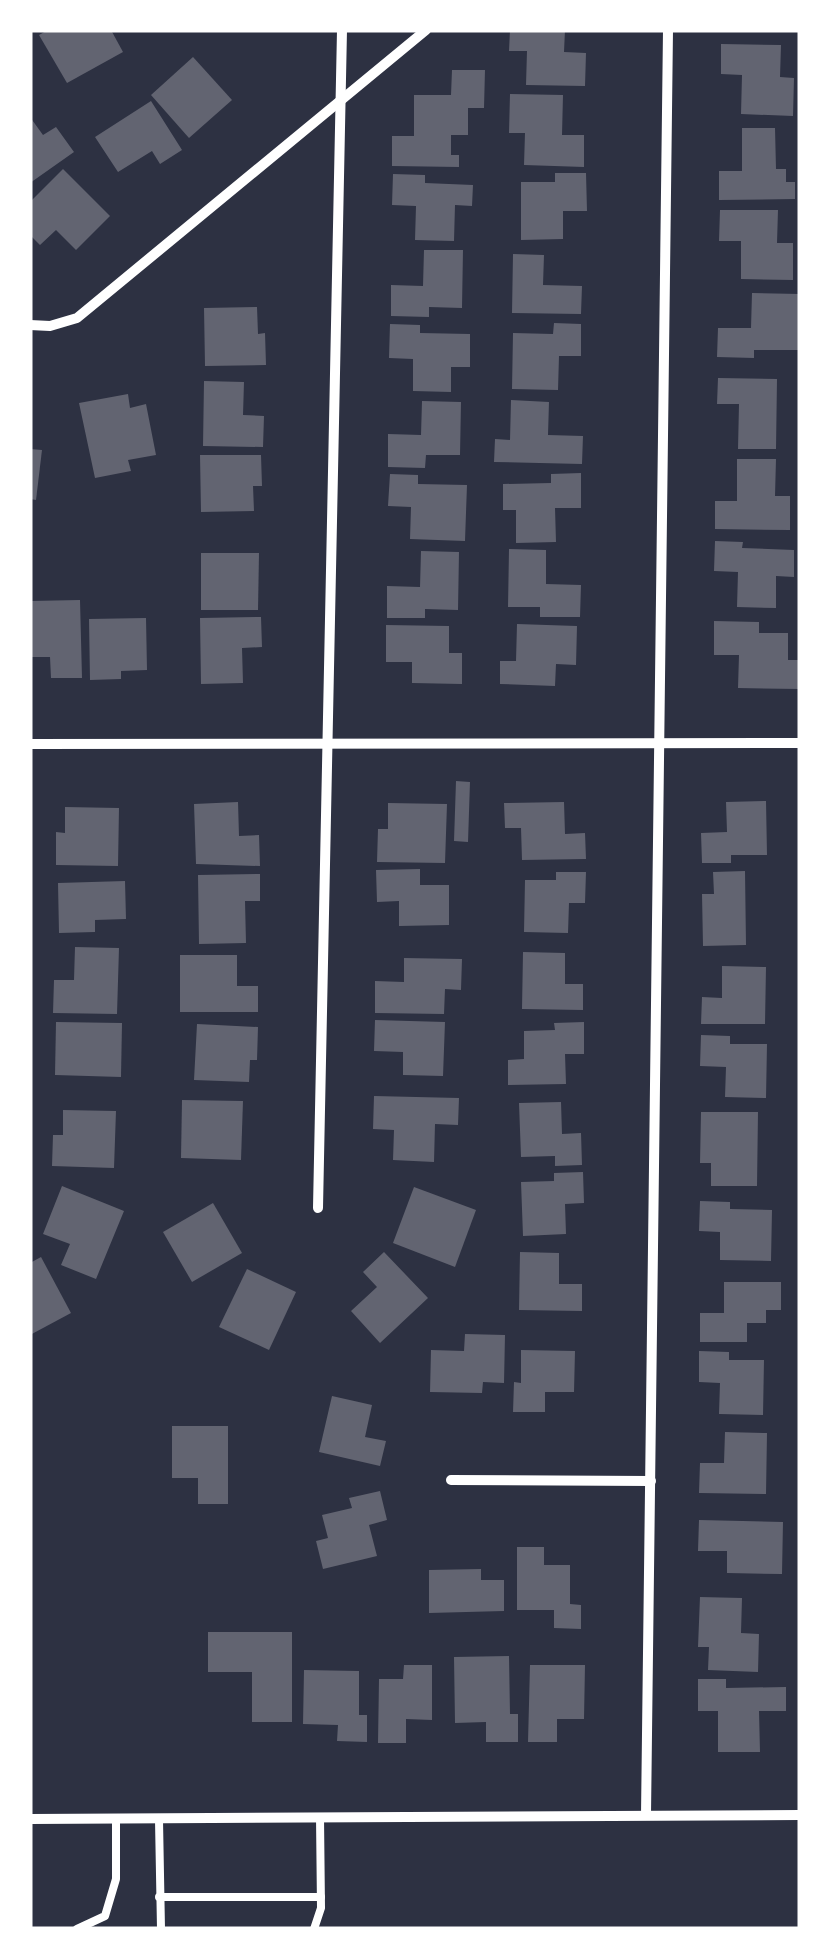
<svg xmlns="http://www.w3.org/2000/svg" width="830" height="1959" viewBox="0 0 830 1959" font-family="Manrope,sans-serif">
  <style>
    .building { fill: #626471 }
    .lines { fill: none; stroke-linecap: round; stroke-linejoin: round }
    .service { stroke: #fff; stroke-width: 8 }
    .minor { stroke: #fff; stroke-width: 10 }
  </style>
  <rect width="100%" height="100%" fill="#2d3142"/>
  <g class="building">
    <path d="M48,30h63l12,22 -56,31 -28,-48z"/>
    <path d="M510,30h55l-1,22 22,1 -1,33 -59,-1 1,-34h-18z"/>
    <path d="M721,44l60,1 -1,32 14,1 -1,38 -52,-2 1,-39 -21,-1z"/>
    <path d="M193,57l39,43 -43,38 -38,-43z"/>
    <path d="M452,70h33l-1,38h-16v27h-17v20h8v12l-67,-1v-30h22v-41h37z"/>
    <path d="M510,94l53,1 -1,40h22v32l-60,-2 1,-32h-16z"/>
    <path d="M151,101l31,49 -22,14 -8,-13 -34,21 -23,-35z"/>
    <path d="M30,117l13,18 13,-8 18,25 -44,31z"/>
    <path d="M742,128h33l1,41h10v13h9v17l-76,1v-29h23z"/>
    <path d="M63,169l47,47 -34,34 -20,-20 -16,15 -10,-10v-33z"/>
    <path d="M555,173h31l1,38h-24v28l-42,1v-58h34z"/>
    <path d="M393,174l32,1v8l48,2 -1,21 -17,-1 -1,36 -39,-1 1,-34 -24,-1z"/>
    <path d="M720,210h58l-1,33h16v37l-52,-1v-38h-22z"/>
    <path d="M424,250h39l-1,58 -33,-1v10l-38,-1v-31l32,1z"/>
    <path d="M513,254l31,1 -1,30 39,1 -1,28 -69,-1z"/>
    <path d="M752,293l48,1v56h-46v8l-37,-1 1,-29h33z"/>
    <path d="M257,307l1,27 7,-1 1,32 -61,1 -1,-58z"/>
    <path d="M554,323l27,1v32h-22l-1,34 -46,-1 1,-56 40,1z"/>
    <path d="M390,324l30,1v8l50,1v33h-19v25l-38,-1v-32l-24,-1z"/>
    <path d="M718,378l59,1 -1,70h-38l1,-45h-22z"/>
    <path d="M204,381l40,1 -1,33 21,1 -1,31 -60,-1z"/>
    <path d="M128,394l2,14 16,-4 10,51 -28,5 3,11 -36,7 -16,-75z"/>
    <path d="M511,400l38,2 -1,33 35,1 -1,28 -88,-2 1,-23 15,1z"/>
    <path d="M422,401l39,1 -1,53h-34l-1,13 -37,-1v-33l33,1z"/>
    <path d="M30,449l12,1 -6,50 -6,-1z"/>
    <path d="M200,455h61l1,31h-9l1,25 -53,1z"/>
    <path d="M737,459h39l-1,37h15v34l-75,-1v-28h22z"/>
    <path d="M581,473v35h-26l1,34 -40,1v-33h-13v-26l48,-1v-9z"/>
    <path d="M390,474l28,1v9l49,1 -2,56 -55,-2 1,-32 -23,-1z"/>
    <path d="M715,541l28,1 -1,6 52,2v27l-18,-1v32l-39,-1 1,-35 -24,-1z"/>
    <path d="M509,549l37,1v34l35,1 -1,32h-40v-10h-32z"/>
    <path d="M421,551l38,1 -1,58 -33,-1v9h-38v-32l33,1z"/>
    <path d="M201,553h58l-1,57h-57z"/>
    <path d="M80,600l2,78h-31l-1,-21h-20v-56z"/>
    <path d="M261,617l1,30 -20,1 1,35 -42,1 -1,-66z"/>
    <path d="M146,618l1,52 -26,1v8l-31,1 -1,-61z"/>
    <path d="M714,621l45,1v11h29v27h12v29l-62,-1 1,-33h-25z"/>
    <path d="M517,624l60,2 -1,39 -20,-1 -1,22 -55,-2v-23h16z"/>
    <path d="M386,625l63,1v27h13v31l-50,-1v-21h-26z"/>
    <path d="M456,781l14,1 -2,60 -14,-1z"/>
    <path d="M766,801l1,54h-36v8h-29l-1,-30 26,-1 -1,-30z"/>
    <path d="M238,802l1,34 20,-1 1,31 -64,-2 -2,-60z"/>
    <path d="M564,802l1,32 20,-1 1,26 -64,1 -1,-32h-16l-1,-25z"/>
    <path d="M388,803l59,1 -2,59 -68,-1 1,-33h10z"/>
    <path d="M65,807l54,1 -1,58 -62,-1v-33l9,1z"/>
    <path d="M420,869v16h29v40l-50,1v-25l-22,1 -1,-32z"/>
    <path d="M745,871l1,74 -43,1 -1,-52h12l-1,-22z"/>
    <path d="M556,872h30l-1,31h-16l-1,30 -44,-1 1,-52h31z"/>
    <path d="M260,874v27h-15l1,42 -47,1 -1,-69z"/>
    <path d="M125,881l1,38 -31,1v12l-36,1 -1,-50z"/>
    <path d="M75,947l44,1 -2,66 -64,-1 1,-33h20z"/>
    <path d="M523,952l42,1v31h18v26l-61,-1z"/>
    <path d="M180,955h57v31h21v26h-78z"/>
    <path d="M404,958l58,1 -1,31 -16,-1 -1,25 -69,-1v-32l29,1z"/>
    <path d="M722,966l44,1 -1,57h-64l1,-27 20,1z"/>
    <path d="M375,1020l70,2 -2,54 -40,-1v-23l-29,-1z"/>
    <path d="M56,1022l66,1 -1,54 -66,-2z"/>
    <path d="M584,1022v32h-19l1,30 -58,1v-25l16,-1v-28l31,-1 -1,-7z"/>
    <path d="M197,1024l61,3 -1,33h-7l-1,22 -55,-2z"/>
    <path d="M701,1035l29,1v8h37l-1,54 -41,-1 1,-30 -26,-1z"/>
    <path d="M374,1096l85,2 -1,27 -23,-1 -1,38 -41,-2 1,-30 -21,-1z"/>
    <path d="M182,1100l61,1 -2,59 -60,-2z"/>
    <path d="M561,1102l1,32 19,-1 1,32 -27,1v-10l-34,1 -2,-54z"/>
    <path d="M63,1110l53,1 -2,57 -62,-2 1,-31h10z"/>
    <path d="M701,1112h57l-1,74h-46v-23h-11z"/>
    <path d="M583,1172l1,31 -19,1 1,30 -43,2 -2,-54 33,-1v-8z"/>
    <path d="M62,1186l62,25 -28,68 -35,-14 9,-21 -27,-10z"/>
    <path d="M414,1187l62,23 -21,57 -62,-24z"/>
    <path d="M700,1201l30,1v7l42,1 -1,51 -51,-1v-28l-21,-1z"/>
    <path d="M213,1203l29,50 -50,29 -29,-50z"/>
    <path d="M384,1252l44,46 -48,45 -29,-32 26,-24 -14,-15z"/>
    <path d="M520,1252l39,1v31h23v27l-63,-1z"/>
    <path d="M41,1257l30,56 -41,22v-72z"/>
    <path d="M247,1269l49,23 -27,58 -50,-23z"/>
    <path d="M724,1282h57v28h-15v13h-19v19h-47v-29h24z"/>
    <path d="M465,1334l40,1 -1,48 -21,-1 -1,11 -52,-1 1,-42 33,1z"/>
    <path d="M521,1350l54,1 -1,41h-29v20h-32l1,-30 7,1z"/>
    <path d="M699,1351l30,1v8h35l-1,55 -44,-1 1,-31 -21,-1z"/>
    <path d="M332,1396l40,9 -7,32 21,4 -6,25 -61,-14z"/>
    <path d="M172,1426h56v78h-30v-26h-26z"/>
    <path d="M725,1432l42,1 -1,61 -67,-1 1,-30h24z"/>
    <path d="M380,1491l7,29 -18,5 8,31 -54,13 -7,-28 12,-3 -6,-23 30,-7 -3,-10z"/>
    <path d="M699,1520l84,2 -1,52 -55,-1v-22h-29z"/>
    <path d="M517,1547h27v18h26v39l11,1v24l-27,-1v-18h-37z"/>
    <path d="M481,1569v11h23v31l-75,2v-43z"/>
    <path d="M700,1597l42,1 -1,35 18,1 -1,38 -50,-2 1,-23h-11z"/>
    <path d="M208,1632h84v90h-40v-50h-44z"/>
    <path d="M509,1656l1,58h8v28h-32v-20l-31,1 -1,-66z"/>
    <path d="M404,1665h28v55l-26,-1v24h-28l1,-64h24z"/>
    <path d="M530,1665h55l-1,54h-27v23h-29z"/>
    <path d="M304,1670l55,1v44h8v27l-30,-1 1,-16 -35,-1z"/>
    <path d="M698,1679h28v9l60,-1v24h-27l1,41h-42v-41h-20z"/>
  </g>
  <g class="lines">
    <g class="service">
      <path d="M159,1820l2,109"/>
      <path d="M159,1897h162"/>
      <path d="M77,1929l28,-13 11,-37v-59"/>
      <path d="M314,1929l7,-21 -1,-91"/>
    </g>
    <g class="minor">
      <path d="M30,325l20,1 27,-8 349,-288"/>
      <path d="M30,744l770,-1"/>
      <path d="M318,1208l24,-1178"/>
      <path d="M451,1480l200,1"/>
      <path d="M646,1815l22,-1785"/>
      <path d="M30,1819l770,-4"/>
    </g>
  </g>
  <rect width="830" height="1959" fill="none" stroke="#ffffff" stroke-width="65"/>
</svg>
